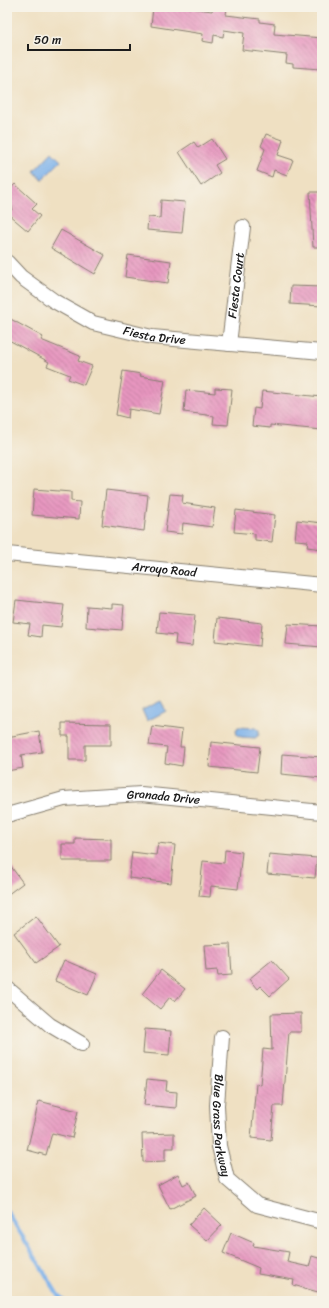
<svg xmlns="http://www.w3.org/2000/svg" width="329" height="1308" viewBox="0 0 329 1308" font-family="Sriracha,sans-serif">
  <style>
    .water { fill: #7cb1ea; stroke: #4c6683 }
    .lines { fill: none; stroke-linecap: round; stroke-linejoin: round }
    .stream { stroke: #7cb1ea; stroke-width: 4 }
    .building { fill: url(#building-back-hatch) }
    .street-casing { stroke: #867e6f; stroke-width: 16 }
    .street { stroke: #fff; stroke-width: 14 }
    .labels { text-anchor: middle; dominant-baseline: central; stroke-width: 4; stroke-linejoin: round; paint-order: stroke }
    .street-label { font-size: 12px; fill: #1c1c1c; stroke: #f7f3e8 }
  </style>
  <defs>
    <pattern id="building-back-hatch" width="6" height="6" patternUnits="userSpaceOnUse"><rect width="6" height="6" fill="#e795bf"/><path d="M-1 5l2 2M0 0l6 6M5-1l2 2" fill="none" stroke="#ba799a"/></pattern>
  </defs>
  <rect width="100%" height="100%" fill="#f7f3e8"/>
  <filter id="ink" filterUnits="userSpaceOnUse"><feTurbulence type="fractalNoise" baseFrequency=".025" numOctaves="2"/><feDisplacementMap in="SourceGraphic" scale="8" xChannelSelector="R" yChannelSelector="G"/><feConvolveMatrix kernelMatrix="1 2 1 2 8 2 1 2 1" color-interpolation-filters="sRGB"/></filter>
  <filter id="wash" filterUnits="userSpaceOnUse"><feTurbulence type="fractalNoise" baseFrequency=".012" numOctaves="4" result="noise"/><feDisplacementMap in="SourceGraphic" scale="16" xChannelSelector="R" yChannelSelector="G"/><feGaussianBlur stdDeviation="0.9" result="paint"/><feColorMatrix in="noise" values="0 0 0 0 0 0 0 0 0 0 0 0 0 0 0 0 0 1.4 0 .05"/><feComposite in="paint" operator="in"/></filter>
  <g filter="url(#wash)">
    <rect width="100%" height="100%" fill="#efe0c2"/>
    <g class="water">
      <path d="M52,152l9,9 -19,19 -8,-9z"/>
      <path d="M161,701l5,10 -19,10 -5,-11z"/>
      <path d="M238,727l18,1 3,2v5l-4,3 -14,-1 -4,-2 -1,-5z"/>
    </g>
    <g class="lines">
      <path class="stream" d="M7,1211l51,84 7,6"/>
    </g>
    <g id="blocks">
      <g class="building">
        <path d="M153,7h31l28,4 1,-4h14l-1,8 34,4v3l15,2 -1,10 48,4 -1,31 -28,-2v-3l-7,-1 1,-8 -45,-5 2,-17 -20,-3 -1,7 -9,-2 -1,8 -11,-2 1,-7 -52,-8z"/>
        <path d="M266,134l17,6 -5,15 15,5 -6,15 -13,-5 -2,7 -15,-6 8,-22 -4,-3z"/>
        <path d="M212,139l13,20 -10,6 5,8 -19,13 -22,-34 15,-10 4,6z"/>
        <path d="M15,184l22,20 -5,5 8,7 -12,15 -20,-17 5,-6 -6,-5v-10z"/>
        <path d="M310,192h12v55h-9z"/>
        <path d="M161,200l24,2 -3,31 -35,-3 1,-13 12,1z"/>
        <path d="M61,230l44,25 -10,19 -44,-26z"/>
        <path d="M128,255l43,6 -3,22 -43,-6z"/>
        <path d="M291,286l31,1v19l-32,-2z"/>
        <path d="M7,317l36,20 -2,3 39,16 -2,5 14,5 -8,19 -16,-6 2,-4 -23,-9 2,-4 -42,-23z"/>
        <path d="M123,371l18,3 -1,2 25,4 -6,34 -30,-5 -1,9 -12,-3z"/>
        <path d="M215,388l17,1 -4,36 -15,-1 1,-8 -30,-4 2,-22 29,3z"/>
        <path d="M262,391l60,6v33l-52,-5v3l-18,-2 2,-18 6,1z"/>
        <path d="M34,489l37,3v9l9,1 -1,17 -47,-4z"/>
        <path d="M106,490l42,5 -4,36 -42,-6z"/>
        <path d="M170,494l13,1 -1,8 33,5 -3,19 -29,-4 -1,11 -17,-2z"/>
        <path d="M236,510l39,5 -3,27 -17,-2v-6l-21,-2z"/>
        <path d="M297,520l25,3v26l-15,-2 1,-6 -13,-1z"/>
        <path d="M16,600l48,5 -3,22 -19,-2 -1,12 -13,-2 2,-11 -17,-2z"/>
        <path d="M112,604l12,1 -2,25 -36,-3 1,-21 25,2z"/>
        <path d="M159,612l36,3 -3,31 -17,-2 1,-9 -19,-2z"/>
        <path d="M217,618l45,5 -2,23 -45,-5z"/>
        <path d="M288,624l34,2v21l-36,-3z"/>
        <path d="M62,723l49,1v21h-26v15h-16v-24h-7z"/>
        <path d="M152,726l30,4 -2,17h4l-2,19 -17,-3 2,-16 -18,-2z"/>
        <path d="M39,731l3,21 -21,3 2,13 -16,3v-34z"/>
        <path d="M211,742l49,5 -3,25 -48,-5z"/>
        <path d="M282,754l40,3v21l-41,-4z"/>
        <path d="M75,838l36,1v22h-49v-17h13z"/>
        <path d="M158,843l17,2 -4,38 -42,-5 3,-26 24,3z"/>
        <path d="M225,850l17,2 -4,37 -27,-3 -1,11 -11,-1 4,-35 21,2z"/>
        <path d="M269,854l48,4 -2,20 -48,-4z"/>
        <path d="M7,861l16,22 -16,12z"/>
        <path d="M36,916l23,31 -23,16 -22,-30z"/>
        <path d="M230,944l2,31 -14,1 -1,-6 -11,1 -2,-26z"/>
        <path d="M64,960l33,14 -9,21 -33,-14z"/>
        <path d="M272,960l17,19 -19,17 -10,-10 -3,3 -8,-10z"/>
        <path d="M161,970l24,19 -10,12 -5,-4 -10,12 -18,-15z"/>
        <path d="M301,1013v19h-12l-6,74h-9l-3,34 -20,-2 5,-54 4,1 3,-36 9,1 -1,-36z"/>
        <path d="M145,1029l26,2 -2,24 -26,-2z"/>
        <path d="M147,1079l20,2 -1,10 11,1 -1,16 -32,-3z"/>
        <path d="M39,1101l39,10 -6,27 -20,-5 -6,22 -19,-5z"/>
        <path d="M174,1133v15h-9v13l-22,1 -1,-28z"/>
        <path d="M178,1174l5,11 6,-3 7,14 -26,13 -12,-24z"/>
        <path d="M204,1208l18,17 -15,16 -18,-16z"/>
        <path d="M231,1233l23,10 -1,3 36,6 -2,10 22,5 3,-11 10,3v18l-4,15 -25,-7 1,-5 -36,-6 1,-6 -36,-15z"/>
      </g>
    </g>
  </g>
  <g filter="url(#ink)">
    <use href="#blocks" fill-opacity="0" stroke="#867e6f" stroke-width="1"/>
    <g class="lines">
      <g class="street-casing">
        <g id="street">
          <path id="s1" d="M7,262l14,15 33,24 39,22 59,14 170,15"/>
          <path id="s2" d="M229,344l14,-117"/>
          <path id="s3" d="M7,554l315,31"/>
          <path id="s4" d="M7,815l57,-16 77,-5 181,18"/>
          <path d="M7,988l43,37 32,19"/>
          <path id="s5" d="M222,1037l-5,68 2,41 8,33 30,26 65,17"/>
        </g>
      </g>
      <use href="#street" class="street"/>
    </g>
  </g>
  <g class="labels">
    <g class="street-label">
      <text stroke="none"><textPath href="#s2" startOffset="59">Fiesta Court</textPath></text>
      <text stroke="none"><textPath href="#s1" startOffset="169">Fiesta Drive</textPath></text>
      <text stroke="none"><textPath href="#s3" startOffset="158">Arroyo Road</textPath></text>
      <text stroke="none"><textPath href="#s4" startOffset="159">Granada Drive</textPath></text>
      <text stroke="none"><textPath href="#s5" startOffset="89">Blue Grass Parkway</textPath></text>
    </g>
  </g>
  <rect width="329" height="1308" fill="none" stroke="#f7f3e8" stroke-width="24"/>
  <path d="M28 44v6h102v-6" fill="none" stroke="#1c1c1c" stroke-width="2"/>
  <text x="34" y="44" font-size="12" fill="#1c1c1c" stroke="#f7f3e8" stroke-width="3" paint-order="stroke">50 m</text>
</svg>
